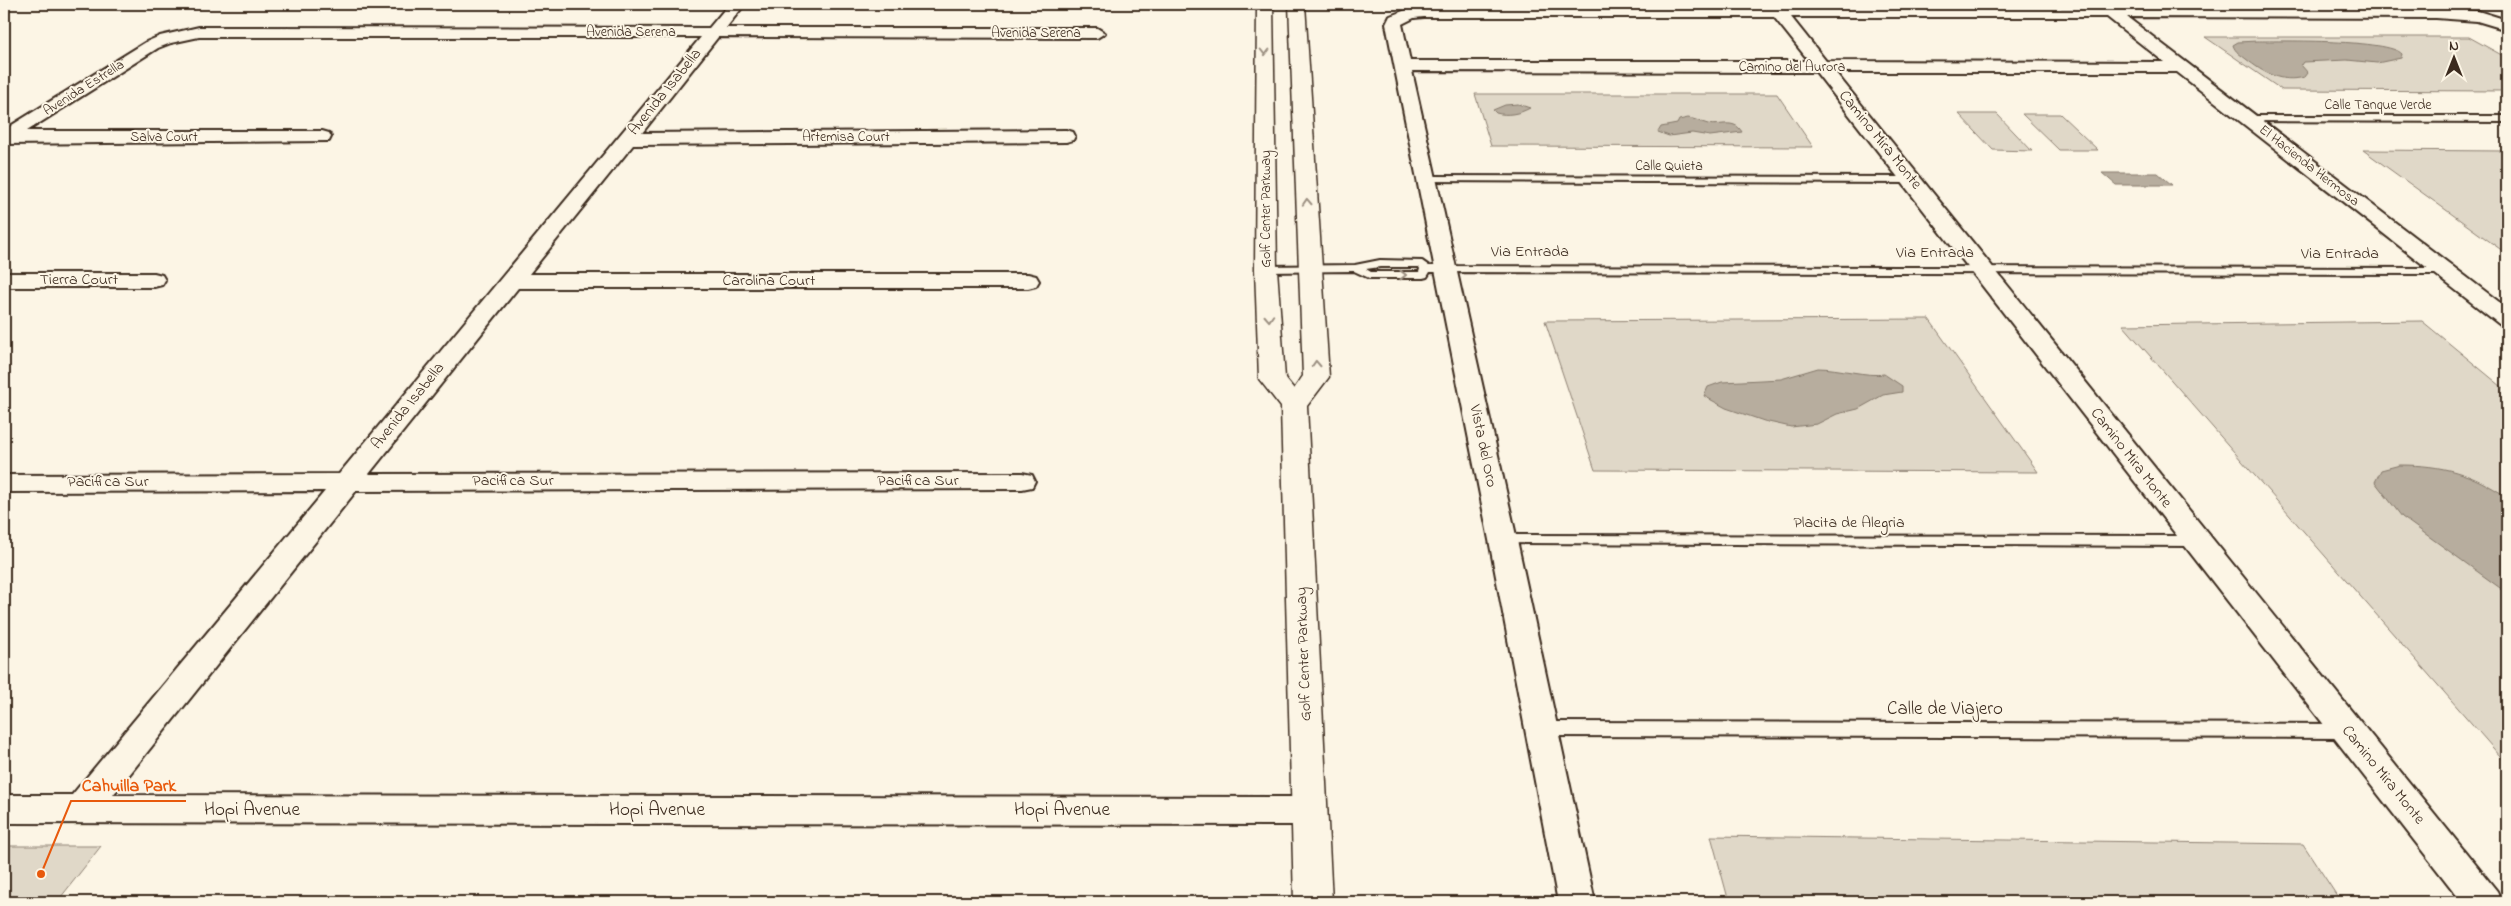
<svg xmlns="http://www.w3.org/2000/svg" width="2511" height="906" viewBox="0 0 2511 906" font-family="'Indie Flower',sans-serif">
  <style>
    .green { fill: #e0d8c8; stroke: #8e8173 }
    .water { fill: #b7ad9e; stroke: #85796b }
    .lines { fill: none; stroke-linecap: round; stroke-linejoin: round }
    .service-casing { stroke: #3b2a1e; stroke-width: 4 }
    .minor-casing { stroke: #3b2a1e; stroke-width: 4 }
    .secondary-casing { stroke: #3b2a1e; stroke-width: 3 }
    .service { fill: #fcf5e5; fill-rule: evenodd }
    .minor { fill: #fcf5e5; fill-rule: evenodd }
    .secondary { fill: #fcf5e5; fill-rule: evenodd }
    .oneway { stroke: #9c9082 }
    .labels { text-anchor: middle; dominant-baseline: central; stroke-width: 4; stroke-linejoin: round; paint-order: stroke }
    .far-street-label { font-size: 14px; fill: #3b2a1e; stroke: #fcf5e5 }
    .street-label { font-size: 16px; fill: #3b2a1e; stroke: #fcf5e5 }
    .near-street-label { font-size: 19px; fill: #3b2a1e; stroke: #fcf5e5 }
    .leader { fill: none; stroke: #e8590c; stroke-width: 2 }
    .callout-dot { fill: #e8590c; stroke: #fcf5e5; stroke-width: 2 }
    .callout-label { font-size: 18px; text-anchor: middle; font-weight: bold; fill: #e8590c; stroke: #fcf5e5; stroke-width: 4; stroke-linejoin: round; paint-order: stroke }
  </style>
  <rect width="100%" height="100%" fill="#fcf5e5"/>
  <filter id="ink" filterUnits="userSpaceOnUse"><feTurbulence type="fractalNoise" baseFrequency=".02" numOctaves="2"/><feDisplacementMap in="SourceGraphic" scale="10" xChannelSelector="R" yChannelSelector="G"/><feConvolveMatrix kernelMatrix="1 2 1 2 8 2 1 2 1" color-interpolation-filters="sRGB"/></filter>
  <g filter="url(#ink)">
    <g class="green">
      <path d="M2205,37h264l38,21v33l-225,-1z"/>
      <path d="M1475,94h302l36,53 -322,-1z"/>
      <path d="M1959,114h38l35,37 -39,-1z"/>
      <path d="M2022,114h38l38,36h-39z"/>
      <path d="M2363,150l144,1v103z"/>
      <path d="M1929,319l109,153 -443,-2 -50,-149z"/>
      <path d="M2422,321l85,70v373l-384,-439z"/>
      <path d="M1711,836l592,8 38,58h-612z"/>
      <path d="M4,846h97l-44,56h-53z"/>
    </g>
    <g class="water">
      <path d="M2257,41c24,0 132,-2 145,13l-1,4 -24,5 -30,-3 -44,2 -2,3 7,8 -3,4c-25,6 -41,-4 -59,-18 -5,-4 -11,-7 -13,-14l5,-3z"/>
      <path d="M1518,104l12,4c-11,6 -23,8 -34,5l-3,-3 12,-5z"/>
      <path d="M1688,118c7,1 13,4 20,6 12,3 26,-6 34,8l-32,4 -18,-3 -23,3 -11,-4 3,-5 16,-3 2,-4z"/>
      <path d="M2102,173h56l14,12h-56z"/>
      <path d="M1818,368c20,0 50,9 66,6l18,12v6l-19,3 -25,14 -21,5 -20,10 -26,3 -27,-6 -38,-13 -22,-12 4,-9 14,-5 59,-3z"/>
      <path d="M2400,465c43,0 71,8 107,32v96l-105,-76 -27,-35 6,-12z"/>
    </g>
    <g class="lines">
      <g class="service-casing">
        <g id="service">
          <path d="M2249,116h258v6l-261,-1v-4z"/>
          <path d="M1426,176l485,1 5,3 -5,3 -489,-2 -1,-2z"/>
          <path d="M1380,260l42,1 7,5 1014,2 6,3 -6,3 -1013,-2 -3,5 -4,1h-54l-15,-7 -88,1 -6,-3 6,-3 89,-1zM1380,267h39l1,2 -1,3h-48l-5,-3z"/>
          <path d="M1503,535l693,1 7,5 -7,5 -698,-3 -2,-3 2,-3z"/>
          <path d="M1541,722l807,2 6,2 3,5 -3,5 -6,2 -807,-2 -6,-2 -3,-5 3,-5z"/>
        </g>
      </g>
      <g class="minor-casing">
        <g id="minor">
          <path d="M729,4h16l-19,24h371l8,5 -8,5 -379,-1 -76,96 424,-3 7,2 2,4 -2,4 -7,2 -433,3 -104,129h499l8,2 3,5 -3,5 -8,2h-510l-149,186 653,-1 10,2 3,6 -3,6 -10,2 -666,2 -243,304 1197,2 12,4 5,10 -5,10 -12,4 -1306,-2v-28h68l253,-304 -321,1v-17l335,-1 362,-437h-502l-28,6 -13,5 -131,83h295l7,2 2,4 -2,4 -325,3v-14l142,-88 14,-6 39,-9 510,1z"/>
          <path d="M1424,7l1012,1 42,3 29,9v10l-30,-9 -41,-3 -309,-1 380,291v18l-8,-2 -322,-252h-342l662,819 5,11h-40l-646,-830 -404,-1 105,469 78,362h-37l-69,-362 -103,-516 4,-8 21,-8zM1424,17h350l35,44h-399l-8,-37 12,-6zM1791,17h316l57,45 -338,-1z"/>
          <path d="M4,273h150l8,2 3,5 -3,5 -8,2h-150z"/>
        </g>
      </g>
      <g class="secondary-casing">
        <path id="secondary" d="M1257,4h16l4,265 8,109 9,11 9,-13 -14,-372h16l24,373 -22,29 25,496h-38l-13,-495 -22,-28 -4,-110z"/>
      </g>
      <use href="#service" class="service"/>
      <use href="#minor" class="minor"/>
      <use href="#secondary" class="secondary"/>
    </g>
    <defs><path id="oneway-chevron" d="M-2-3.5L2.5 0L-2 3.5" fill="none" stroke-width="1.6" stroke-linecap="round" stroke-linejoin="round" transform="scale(1.25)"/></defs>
    <g class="oneway">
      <use href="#oneway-chevron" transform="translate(1265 52) rotate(90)"/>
      <use href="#oneway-chevron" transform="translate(1307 202) rotate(-93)"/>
      <use href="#oneway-chevron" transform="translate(1403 275)"/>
      <use href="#oneway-chevron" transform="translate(1269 318) rotate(87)"/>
      <use href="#oneway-chevron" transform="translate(1316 364) rotate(-93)"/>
    </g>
  </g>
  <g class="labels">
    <g class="far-street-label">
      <text x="631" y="32">Avenida Serena</text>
      <text x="1036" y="33">Avenida Serena</text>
      <text x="1792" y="67">Camino del Aurora</text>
      <text transform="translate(84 88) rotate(-32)">Avenida Estrella</text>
      <text x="2378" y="105">Calle Tanque Verde</text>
      <text x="164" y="137">Salva Court</text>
      <text x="846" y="137">Artemisa Court</text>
      <text x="1669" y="166">Calle Quieta</text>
      <text transform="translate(2309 166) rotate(38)">El Hacienda Hermosa</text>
      <text transform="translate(1266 209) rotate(-90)">Golf Center Parkway</text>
    </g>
    <g class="street-label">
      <text transform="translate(665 92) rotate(-51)">Avenida Isabella</text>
      <text transform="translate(1880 140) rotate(51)">Camino Mira Monte</text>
      <text x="1530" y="252">Via Entrada</text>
      <text x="1935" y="253">Via Entrada</text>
      <text x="2340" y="254">Via Entrada</text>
      <text x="79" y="280">Tierra Court</text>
      <text x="769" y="281">Carolina Court</text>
      <text transform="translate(408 406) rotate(-51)">Avenida Isabella</text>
      <text transform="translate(1483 446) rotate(78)">Vista del Oro</text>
      <text transform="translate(2131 458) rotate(52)">Camino Mira Monte</text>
      <text x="513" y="481">Pacifica Sur</text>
      <text x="918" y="481">Pacifica Sur</text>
      <text x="108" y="482">Pacifica Sur</text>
      <text x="1849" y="523">Placita de Alegria</text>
      <text transform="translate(1304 654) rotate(-92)">Golf Center Parkway</text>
      <text transform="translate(2383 775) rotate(51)">Camino Mira Monte</text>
    </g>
    <g class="near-street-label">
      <text x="1945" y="709">Calle de Viajero</text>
      <text x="252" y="810">Hopi Avenue</text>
      <text x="657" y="810">Hopi Avenue</text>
      <text x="1062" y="810">Hopi Avenue</text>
    </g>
  </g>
  <path class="leader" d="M41 874L71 801H186"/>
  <circle class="callout-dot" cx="41" cy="874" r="5"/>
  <g class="callout-label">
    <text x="129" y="791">Cahuilla Park</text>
  </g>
  <rect width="2511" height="906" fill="none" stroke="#fcf5e5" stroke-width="20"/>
  <rect x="10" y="10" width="2491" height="886" fill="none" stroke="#3b2a1e" stroke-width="2" filter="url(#ink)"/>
  <g transform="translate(2454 58)" stroke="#fcf5e5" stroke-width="4" paint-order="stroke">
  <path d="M0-4L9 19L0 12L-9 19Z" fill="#3b2a1e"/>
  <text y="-8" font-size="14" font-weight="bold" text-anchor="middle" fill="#3b2a1e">N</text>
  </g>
</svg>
